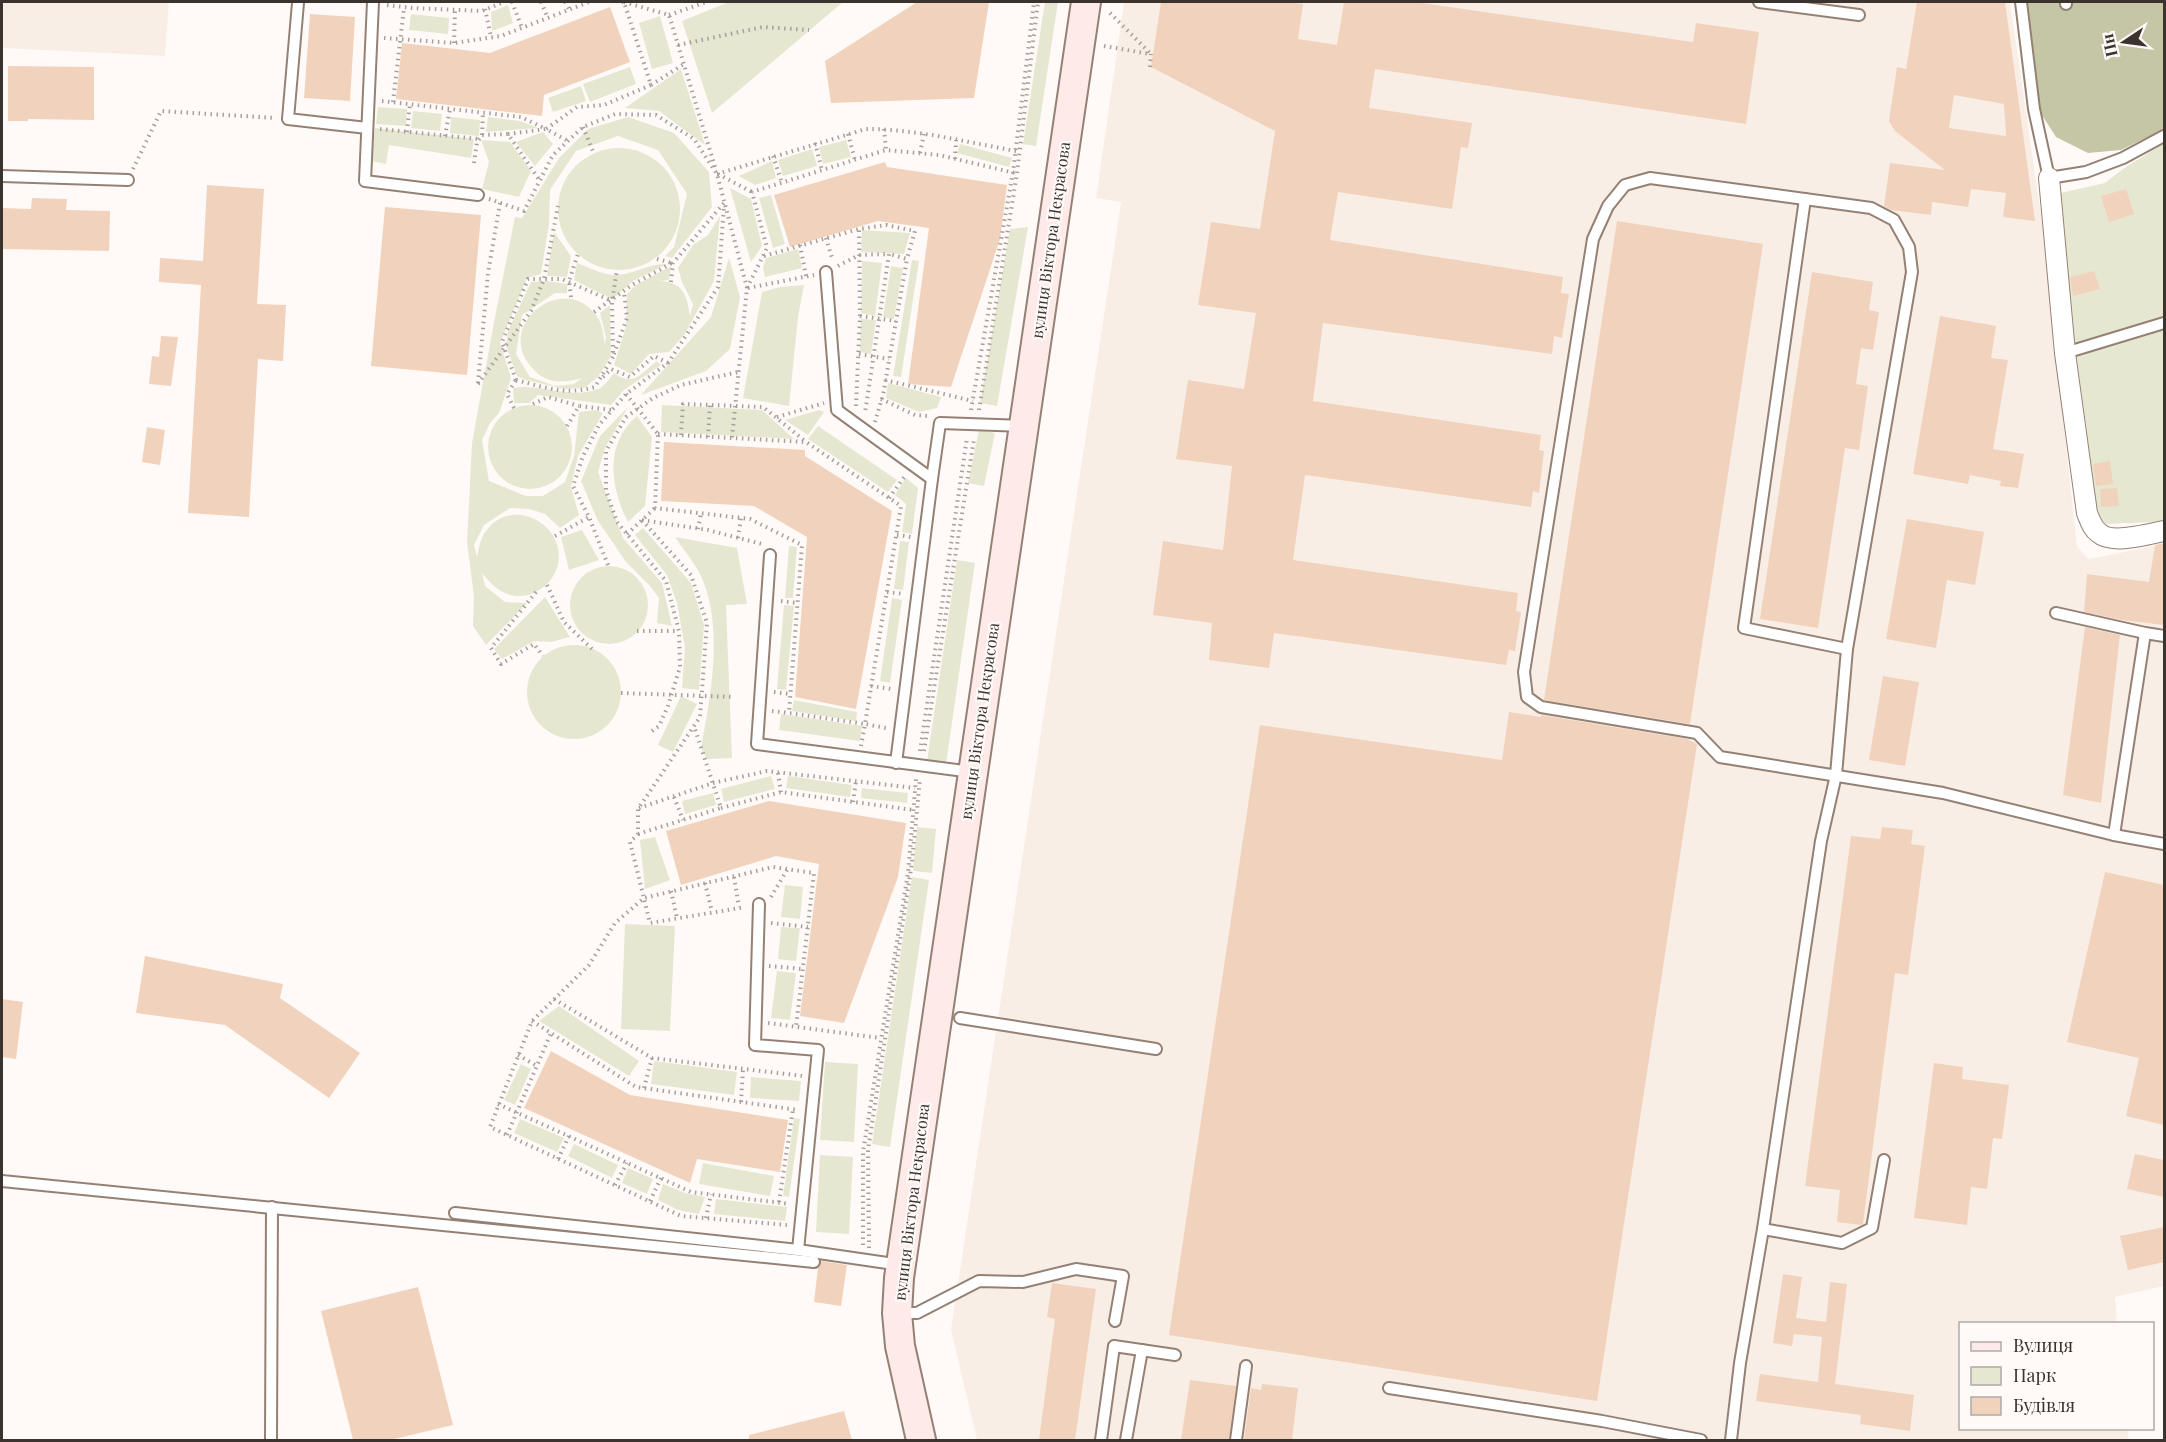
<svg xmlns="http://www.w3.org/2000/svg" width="2166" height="1442" viewBox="0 0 2166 1442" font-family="'Playfair Display',serif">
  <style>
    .built { fill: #f9eee6 }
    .green { fill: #e6e7d0 }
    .forest { fill: #c4c6a5 }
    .building { fill: #f1d2bc; fill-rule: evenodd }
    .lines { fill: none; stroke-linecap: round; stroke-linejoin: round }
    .service-casing { stroke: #948174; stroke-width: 14 }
    .minor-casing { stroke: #948174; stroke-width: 22 }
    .secondary-casing { stroke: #948174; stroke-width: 32 }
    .path { stroke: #a69f9c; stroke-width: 4; stroke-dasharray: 1.5 4.5; stroke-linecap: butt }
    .service { stroke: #fff; stroke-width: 10 }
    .minor { stroke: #fff; stroke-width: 20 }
    .secondary { stroke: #fdeae9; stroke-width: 28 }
    .labels { text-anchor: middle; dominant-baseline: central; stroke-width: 4.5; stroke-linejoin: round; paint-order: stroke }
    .street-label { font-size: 16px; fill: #3b332e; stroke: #fffaf8 }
  </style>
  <rect width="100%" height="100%" fill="#fffaf8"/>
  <g class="built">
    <path d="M2,2h167l-4,54 -163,-8z"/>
    <path d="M1124,2h886l32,220 35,325 12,12 75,-15v742l-49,11 2,26 -157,1v104l167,1 2,11h-1152l-26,-110 170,-1128 -25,-4z"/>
  </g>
  <g class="green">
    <path d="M729,2h114l-131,111 -30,-92z"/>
    <path d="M1045,2h13l-22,144 -13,-2z"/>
    <path d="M508,5l5,18 -21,8 -1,-19z"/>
    <path d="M411,14l38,4 -1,16 -39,-4z"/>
    <path d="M660,16l13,47 -21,6 -13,-46z"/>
    <path d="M630,67l6,17 -46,18 -7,-18z"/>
    <path d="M681,69l24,76 -46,-34 -34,-3z"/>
    <path d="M581,86l5,15 -33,11 -5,-14z"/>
    <path d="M378,107l29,2 -1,17 -30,-2z"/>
    <path d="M413,111l29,3 -2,17 -29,-3z"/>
    <path d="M451,117l29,3 -1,16 -29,-3z"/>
    <path d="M488,117l32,4 18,7 -52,4z"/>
    <path d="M628,117l46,16 35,39 3,35 -40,51 -7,-2 9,-9 13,-53 -29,-44 -40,-14 -42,15 -26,39 -1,34 -8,50 -14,4 -27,65 11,35 -12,35 -9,10 -8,17 7,41 37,15h17l22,-14 9,-26 5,-44 17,-2 7,3 -25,43 -7,31 8,28 -19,13 -15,-14 -16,-5 -19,-1 -26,17 -10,20 3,12c2,-9 3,-18 9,-26 26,-37 84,-5 71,37 -5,14 -16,23 -29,27 -21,5 -35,-8 -46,-22l3,13 20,16 22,1 -41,42 -13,-19 1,-30 -7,-53 5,-100 23,-126 20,-100 7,1 37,-60 29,-29z"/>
    <path d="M375,128l99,11 -3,19 -82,-13 -3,19 -15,-3z"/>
    <path d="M543,132l10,12 -18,22 -19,-24z"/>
    <path d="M481,140l29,2 21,29 -12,26 -37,-8 7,-27z"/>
    <path d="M846,140l5,17 -28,7 -4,-17z"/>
    <path d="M2164,143v377l-11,2 -48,2 -11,-16 -4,-54 -26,-189 -4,-72 45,-10 18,-14z"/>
    <path d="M960,144l52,14 -3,9 -52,-14z"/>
    <circle cx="619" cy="209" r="61"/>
    <path d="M812,149l5,17 -34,10 -5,-16z"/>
    <path d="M772,161l4,17 -21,7 -16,-9z"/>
    <path d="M730,188l21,11 11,47 -11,16z"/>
    <path d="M771,195l14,49 -12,4 -14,-50z"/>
    <path d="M720,216l-6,65 -30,54 -15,17 -20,2 -18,20 -17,-9 12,-38 1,-33 9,-9 35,-19 -2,14 -10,1c25,1 28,15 31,35l3,-12 -11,-22 -4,-14 15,-23 15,-10z"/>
    <path d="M1028,227l-31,179 -17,-3 30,-174z"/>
    <path d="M862,230l48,3 -6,21 -43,-2z"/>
    <path d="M554,232l17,24 -4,21 -20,-1z"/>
    <path d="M798,249l4,19 -37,9 -2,-10 3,-9z"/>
    <path d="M729,258l11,39 -10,52 -24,22 -65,24 70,-78z"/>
    <path d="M912,260l7,1 -18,116 -8,-1z"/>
    <path d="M862,261l20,2 -7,53 -14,-3z"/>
    <path d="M577,263c11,4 26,12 38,12 19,0 33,-12 52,-11l-34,17 -21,18 -38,-19z"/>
    <path d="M891,266l12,2 -9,51 -11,-2z"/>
    <path d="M547,281l20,3v9h-12l-33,22 -6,39 14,23 25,9 19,-2 8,-6c-17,5 -34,6 -47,-7 -46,-44 30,-104 63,-53 5,8 5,17 7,26l1,-7 -6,-24 10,-8 1,51 -13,21 -14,11 -20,1 -38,-9 -9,-4 -11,-31 2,-14 23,-49z"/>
    <path d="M804,285l-6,32 -9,89 -46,-8 19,-106 18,-5z"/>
    <path d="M861,319l15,1 -5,34 -11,-2z"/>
    <path d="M657,361l4,4 -37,25 -13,15 -73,-10 -9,8h-15l-1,-15c28,-5 56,12 85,1 6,-2 12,-11 16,-16 20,14 26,1 43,-12z"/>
    <path d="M888,383l53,14 -4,11 -18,4 -33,-14z"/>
    <circle cx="530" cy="447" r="42"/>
    <path d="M662,405l100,5 32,29 -133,-7z"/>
    <path d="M628,407l-23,41 -7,24 25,66 39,45 10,43 -15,-3 2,-25 -9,-12 -24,-24 -28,-41 -17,-40 19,-45z"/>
    <path d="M819,410l5,2 -16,23 -23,-15z"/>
    <path d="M637,416l15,21 -7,69 -17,16c-18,-35 -24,-78 9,-106z"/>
    <path d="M818,426l79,54 -9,12 -80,-53z"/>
    <path d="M979,430l16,3 -11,53 -16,-3z"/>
    <path d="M906,478l12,10 -6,46 -10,-2 4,-28 -11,-9z"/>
    <path d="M643,528l48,55 13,42 -5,65 -17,-2 3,-41 -8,-44 -10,-28 -32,-40z"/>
    <path d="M582,530l17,30 -30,10 -8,-33z"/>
    <path d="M675,537l62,11 10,56 -21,1 6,153 -25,1 -6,-11c10,-54 23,-121 0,-172 -7,-14 -18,-27 -26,-39z"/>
    <path d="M900,541l9,1 -6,48 -9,-1z"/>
    <path d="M789,546l8,1 -4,51h-8z"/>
    <path d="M957,560l18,3 -29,201 -19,-3z"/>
    <circle cx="609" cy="605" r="39"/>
    <path d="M545,597l25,40 -19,5 -17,-1 -32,18 -8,-10z"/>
    <path d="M892,598l10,2 -12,83 -10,-2z"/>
    <path d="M784,605l10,1 -8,84 -9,-1z"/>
    <circle cx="574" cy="692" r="47"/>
    <path d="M681,696l16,8 -24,48 -15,-7z"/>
    <path d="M794,700l63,12 -1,9 -64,-10z"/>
    <path d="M781,714l81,12 -2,15 -81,-11z"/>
    <path d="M771,776l4,13 -51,13 -3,-13z"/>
    <path d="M788,776l64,9 -2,12 -64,-9z"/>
    <path d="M862,788l46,5 -1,10 -46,-5z"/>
    <path d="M713,793l3,12 -31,9 -3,-13z"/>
    <path d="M917,827l19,2 -4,44 -19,-2z"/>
    <path d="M655,837l15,43 -25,9 -5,-49z"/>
    <path d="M912,877l17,3 -39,267 -18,-3z"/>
    <path d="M785,885l18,2 -3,32 -19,-2z"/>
    <path d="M625,924l50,2 -5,105 -49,-2z"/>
    <path d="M781,927l19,1 -4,33 -18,-2z"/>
    <path d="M777,971l19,2 -6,47 -19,-2z"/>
    <path d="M559,1006l80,55 -10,15 -90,-55z"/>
    <path d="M654,1061l83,11 -3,23 -83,-11z"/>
    <path d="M825,1062l33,2 -4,78 -34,-2z"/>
    <path d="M521,1064l10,5 -16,36 -11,-5z"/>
    <path d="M751,1077l50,4 -2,20 -49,-3z"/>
    <path d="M794,1118l6,1 -11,78 -6,-1z"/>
    <path d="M520,1119l44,19 -7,14 -43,-19z"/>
    <path d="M574,1144l44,21 -6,13 -44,-22z"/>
    <path d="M820,1155l33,2 -4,77 -33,-2z"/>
    <path d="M703,1163l71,13 -4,20 -71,-12z"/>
    <path d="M628,1168l25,11 -6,15 -25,-11z"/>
    <path d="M663,1184l22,9 20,4 -6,17 -21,-4 -20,-10z"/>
    <path d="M716,1199l71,8 -2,14 -71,-7z"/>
  </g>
  <path class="forest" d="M2027,2h137v127l-43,21 -33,3 -32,-16 -16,-25z"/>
  <g class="building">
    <path d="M917,2h72l-15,96 -143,5 -6,-42z"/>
    <path d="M1161,2h124l18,2 -5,35 39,6 7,-43h71l278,40 3,-19 63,9 -13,92 -371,-55 -6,39 103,15 -4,25 -7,-1 -9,62 -114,-17 -8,48 233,37 -2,16 8,1 -7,44 -8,-2 -2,18 -229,-31 -10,78 228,34 -2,15 5,1 -5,42 -6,-2 -2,16 -226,-32 -12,85 225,33 -2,18 5,1 -6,39 -6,-1 -3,15 -232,-32 -5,35 -60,-8 3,-37 -59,-8 10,-74 60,9 9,-84 -56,-7 12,-79 56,9 12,-76 -58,-8 13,-83 49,7 15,-98 -124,-64z"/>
    <path d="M1917,2h88l30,219 -32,-4 3,-24 -35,-4 -3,18 -36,-5 -1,13 -40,-5 -7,-4 6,-43 55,7 -50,-39 -6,-10 8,-54 9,2zM1954,95l50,9 2,32 -57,-8z"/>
    <path d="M610,7l20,55 -86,33 -2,21 -146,-17 6,-56 88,10z"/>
    <path d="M310,14l45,3 -5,84 -46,-3z"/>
    <path d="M8,66l86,1v53l-66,-1v2h-20z"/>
    <path d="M885,162l2,5 120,18 -7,54 -49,148 -43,-3 21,-156 -51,-7 -88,26 -16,-52z"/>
    <path d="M207,185l57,4 -7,115 29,1 -3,56 -25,-2 -9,158 -61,-4 13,-228 -42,-3 1,-24 43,3z"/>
    <path d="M2126,189l8,25 -25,8 -8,-26z"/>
    <path d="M32,198l35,1 -1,11 44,1 -1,40 -107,-2v-41l29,1z"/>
    <path d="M385,207l96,8 -14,160 -96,-9z"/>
    <path d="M1617,221l146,23 -73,480 -146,-24z"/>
    <path d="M2094,271l6,18 -27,7 -3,-19z"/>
    <path d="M1812,272l61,10 -4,28 10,2 -6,38 -12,-2 -5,36 12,2 -9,64 -14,-2 -27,180 -58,-9z"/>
    <path d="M1940,316l56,10 -5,32 17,2 -15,89 31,5 -6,34 -18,-2 1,-5 -31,-6 -2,9 -55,-10z"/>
    <path d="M161,336l17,1 -7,49 -22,-2 3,-28 7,1z"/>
    <path d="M147,427l18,3 -5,35 -18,-3z"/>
    <path d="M664,442l141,8v6l87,55 -36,198 -61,-12 12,-160 -53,-31 -93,-5z"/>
    <path d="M2110,461l3,23 -17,2 -3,-22z"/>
    <path d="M2117,488l2,18 -18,1 -1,-18z"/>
    <path d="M1907,519l77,13 -9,53 -28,-5 -11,68 -50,-9z"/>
    <path d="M2164,543v82l-42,-5 -38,-8 3,-38 62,8 6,-37z"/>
    <path d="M2085,627l35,8 -19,168 -38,-8z"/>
    <path d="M1883,676l36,6 -14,84 -36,-6z"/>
    <path d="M1509,712l32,5v-2l146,24 10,5 -100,657 -428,-66 91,-610 242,35z"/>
    <path d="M769,801l137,22 -8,54 -54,146 -44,-7 19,-152 -43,-8 -95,29 -15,-54z"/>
    <path d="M1882,827l31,3 -2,14 14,2 -17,129 -13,-2 -32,251 -2,1 -24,-3 3,-32 -35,-4 46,-350 29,3z"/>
    <path d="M2105,872l59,13v240l-38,-9 13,-58 -72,-16z"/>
    <path d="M145,956l138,28 -3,14 80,55 -31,45 -104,-73 -89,-12z"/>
    <path d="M2,999l21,3 -7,57 -14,-2z"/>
    <path d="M551,1051l79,44 158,25 -8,52 -83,-13 -7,24 -166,-75z"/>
    <path d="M1934,1063l29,4 -1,12 47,6 -7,54 -9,-1 -6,51 -16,-2 -4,38 -53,-7z"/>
    <path d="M2135,1154l29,6v37l-37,-8z"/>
    <path d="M2164,1227v35l-36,8 -8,-34z"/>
    <path d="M821,1261l26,4 -6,41 -27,-4 4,-34z"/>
    <path d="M1783,1274l19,3 -6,41 30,4 4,-40 17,2 -12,100 79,11 -4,36 -50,-7 1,-9 -105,-14 4,-27 58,8 4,-45 -28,-3 -2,12 -19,-3z"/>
    <path d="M1052,1283l44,6 -21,151h-36l16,-121 -8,-2z"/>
    <path d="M418,1287l35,138 -63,15h-37l-32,-129z"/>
    <path d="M1190,1380l46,6 -7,54h-48z"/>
    <path d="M1262,1384l36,4 -6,52h-48l7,-52 10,2z"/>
    <path d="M844,1411l8,29h-103v-5z"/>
  </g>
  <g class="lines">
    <g class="service-casing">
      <g id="service">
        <path d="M373,2l-8,179 113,14"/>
        <path d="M1759,2l100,13"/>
        <path d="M2021,2l13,107 15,69 37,-6 37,-14 41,-22"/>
        <path d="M2066,2v2"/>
        <path d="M298,3l-10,116 79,9"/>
        <path d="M2,176l126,4"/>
        <path d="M1805,199l-61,429 103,21"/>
        <path d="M826,272l11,138 95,69 -36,284"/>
        <path d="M2065,353l99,-30"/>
        <path d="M932,479l8,-56 82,3"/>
        <path d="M770,555l-13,189 215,28"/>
        <path d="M2056,613l89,20 19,3"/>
        <path d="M2114,835l31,-202"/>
        <path d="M759,904l-4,141 63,5 -20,200"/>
        <path d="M960,1018l196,31"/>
        <path d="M2,1181l812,81"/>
        <path d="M455,1213l343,37 103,15"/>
        <path d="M1763,1229l79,14 30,-15 12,-68"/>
        <path d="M897,1313h20l62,-32 44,1 53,-13 47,7 -8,45"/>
        <path d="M1389,1388l213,33 99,19"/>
        <path d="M271,1440l1,-233"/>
        <path d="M1101,1440l13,-94 61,9"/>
        <path d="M1126,1440l16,-90"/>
        <path d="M1236,1440l10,-74"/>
        <path d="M1731,1440l9,-77 23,-134 58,-388 15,-66 11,-126 65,-377 -3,-25 -15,-27 -23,-12 -221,-30 -25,7 -17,21 -15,33 -69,433 3,25 14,10 156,26 23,24 223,36 171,42 50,9"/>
      </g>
    </g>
    <g class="minor-casing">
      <path id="minor" d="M2049,178l16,175 22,160c3,7 5,15 12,20 13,12 49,1 65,-2"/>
    </g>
    <g class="secondary-casing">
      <path id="secondary" d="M921,1440l-21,-94 -3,-33 2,-35 187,-1276"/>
    </g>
    <g class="path">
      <path d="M512,2l10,26"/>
      <path d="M541,2l7,16"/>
      <path d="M565,2l4,7"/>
      <path d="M624,2l45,13 46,152"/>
      <path d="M387,5l25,3 70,3 22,-9"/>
      <path d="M485,9l6,28"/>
      <path d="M1110,13l41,41"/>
      <path d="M669,15l37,-13"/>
      <path d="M384,38l70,5 47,-7 88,-34"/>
      <path d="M454,43l1,-33"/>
      <path d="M678,45l85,-18 46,3"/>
      <path d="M1104,46l46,8"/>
      <path d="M1150,67l1,-13"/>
      <path d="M651,85l33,-21"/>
      <path d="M382,101l139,16 25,12 31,-22 27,-2 47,-20 -27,-83h-5"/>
      <path d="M393,102l11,-94"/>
      <path d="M583,127l11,27"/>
      <path d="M380,129l99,10"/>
      <path d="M884,129l2,21"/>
      <path d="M407,132l3,-28"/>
      <path d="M508,134l38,-5 22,12"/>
      <path d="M848,134l7,26"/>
      <path d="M482,135l1,-22"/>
      <path d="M445,136l5,-27"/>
      <path d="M815,143l7,27"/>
      <path d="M920,153l4,-19"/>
      <path d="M773,156l9,27"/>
      <path d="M955,159l1,-19"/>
      <path d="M474,163l3,-21 5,-7 26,-1 32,47"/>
      <path d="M133,169l28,-58 114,7"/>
      <path d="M717,174l149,-45c50,0 100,13 150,22"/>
      <path d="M718,174l34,18"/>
      <path d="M489,199l35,12 29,-56 30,-28 32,-13 41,1 38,24 23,35 30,114 -15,150"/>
      <path d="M826,238l7,23"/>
      <path d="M800,245l6,31"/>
      <path d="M764,256l95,-27 27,-4 29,6 -8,28"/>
      <path d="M657,259l15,4"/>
      <path d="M838,266l21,-11 30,-1 -24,159"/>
      <path d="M671,282l2,-19 51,-60"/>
      <path d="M747,288l20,-40 -15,-56 134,-42 53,5 76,18"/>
      <path d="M748,288l66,-13"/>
      <path d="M571,297l-2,-16 9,-27"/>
      <path d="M594,312l38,-27 40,-22"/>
      <path d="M860,316l36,5"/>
      <path d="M614,354l13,-36 -3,-26"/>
      <path d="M859,354l30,5"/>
      <path d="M603,377l8,-8 19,8 24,-21 14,7"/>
      <path d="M516,380c29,7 48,16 79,7l18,-30 -1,-56 5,-31"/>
      <path d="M516,380l-14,-38 26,-63h34l50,22"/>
      <path d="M885,380l88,21"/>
      <path d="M478,383l10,-110 12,-70"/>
      <path d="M478,384l53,-73 13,-32 14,-73"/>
      <path d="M626,394l32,40"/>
      <path d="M881,399l34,16 13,1"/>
      <path d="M533,404l15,-7 31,9"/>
      <path d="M856,406l4,-90 -1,-87"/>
      <path d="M514,408l-7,-14 9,-14"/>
      <path d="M971,410l42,-238 21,-170"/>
      <path d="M979,410l38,-237 21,-171"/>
      <path d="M777,417l47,-14"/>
      <path d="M875,422l8,-27 24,-136 -18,-5"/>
      <path d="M567,426l12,-20 32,4"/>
      <path d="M658,434l148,8 95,64 -36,218 -76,-11 13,-168 -52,-26 -95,-11z"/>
      <path d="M681,435l2,-31 80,3 42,34"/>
      <path d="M708,437l2,-32"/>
      <path d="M889,498l16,-22"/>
      <path d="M642,520l49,55 16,48 -7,94 -62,92v25l-8,8 20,81 95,-16"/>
      <path d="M642,520l66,10 54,14"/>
      <path d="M698,529l3,-16"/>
      <path d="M627,534l28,-26"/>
      <path d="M897,535l14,2"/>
      <path d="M555,536l34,-19"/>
      <path d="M738,538l3,-20"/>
      <path d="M608,565l-19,-48 -16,-31 10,-30 16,-31 27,-31 42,-31 50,-76 6,-81"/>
      <path d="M547,585l17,37 28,27"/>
      <path d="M536,592l-45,56 10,16 33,-20 9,12"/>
      <path d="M887,592l17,2"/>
      <path d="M781,601l16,2"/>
      <path d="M637,631h42"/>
      <path d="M871,686l20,3"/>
      <path d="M774,692l16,2"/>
      <path d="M621,693l113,4"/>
      <path d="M772,711l17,2"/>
      <path d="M652,731l7,-5 9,-20 12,-39 -1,-36 -13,-50 -49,-59 -11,-31v-40l20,-34 27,-19 28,-13 57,-13"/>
      <path d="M861,746l4,-22 21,4"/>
      <path d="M920,751l47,-313"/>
      <path d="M924,751l50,-312"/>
      <path d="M778,773l3,19"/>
      <path d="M674,797l9,23"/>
      <path d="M853,802l3,-21"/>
      <path d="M639,808l74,-25 54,-12 148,17"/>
      <path d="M721,808l60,-16 132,18"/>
      <path d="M638,834l83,-26 -27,-82"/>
      <path d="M734,877l5,30"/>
      <path d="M705,883l7,29"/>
      <path d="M671,891l6,27"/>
      <path d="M771,897l16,-27"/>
      <path d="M771,923l37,4"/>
      <path d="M769,966l34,3"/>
      <path d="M554,999l98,59 151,18"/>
      <path d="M532,1021l104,66 162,23"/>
      <path d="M768,1023l112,15"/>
      <path d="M518,1055l19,11"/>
      <path d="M644,1088l8,-30"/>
      <path d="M741,1102l2,-33"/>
      <path d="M498,1104l193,88 99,12"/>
      <path d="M507,1135l44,-102"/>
      <path d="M558,1159l11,-23"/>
      <path d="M615,1185l12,-22"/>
      <path d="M650,1201l11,-23"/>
      <path d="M779,1202l14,-93"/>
      <path d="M706,1218l5,-24"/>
      <path d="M787,1225l-106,-9 -191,-89 42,-106 57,-56 26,-42 29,-25 129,-31 41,6 -18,154"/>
      <path d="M863,1245v-93l45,-279 8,-94"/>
      <path d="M869,1248l-1,-98 44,-288 8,-83"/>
    </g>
    <use href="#service" class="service"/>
    <use href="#minor" class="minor"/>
    <use href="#secondary" class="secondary"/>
  </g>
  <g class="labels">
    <g class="street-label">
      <text transform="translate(1050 240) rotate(-82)">вулиця Віктора Некрасова</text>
      <text transform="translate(979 721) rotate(-82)">вулиця Віктора Некрасова</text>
      <text transform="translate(911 1202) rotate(-83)">вулиця Віктора Некрасова</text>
    </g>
  </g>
  <rect width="2166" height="1442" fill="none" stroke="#3b332e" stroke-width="6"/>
  <rect x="1959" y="1322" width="195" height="108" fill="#fffaf8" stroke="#b1aaa7" stroke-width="1.5"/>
  <rect x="1971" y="1342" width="30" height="9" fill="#fdeae9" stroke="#b1aaa7" stroke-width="1.5"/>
  <text x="2013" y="1352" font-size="18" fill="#3b332e">Вулиця</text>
  <rect x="1971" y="1367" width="30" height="18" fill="#e6e7d0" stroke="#b1aaa7" stroke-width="1.5"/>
  <text x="2013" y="1382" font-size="18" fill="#3b332e">Парк</text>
  <rect x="1971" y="1397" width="30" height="18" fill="#f1d2bc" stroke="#b1aaa7" stroke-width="1.5"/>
  <text x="2013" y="1412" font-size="18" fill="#3b332e">Будівля</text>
  <g transform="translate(2124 42) rotate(257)" stroke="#fffaf8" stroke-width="4.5" paint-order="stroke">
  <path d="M0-4.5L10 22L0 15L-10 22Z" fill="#3b332e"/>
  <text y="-9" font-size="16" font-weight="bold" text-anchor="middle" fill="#3b332e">Пн</text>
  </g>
</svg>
